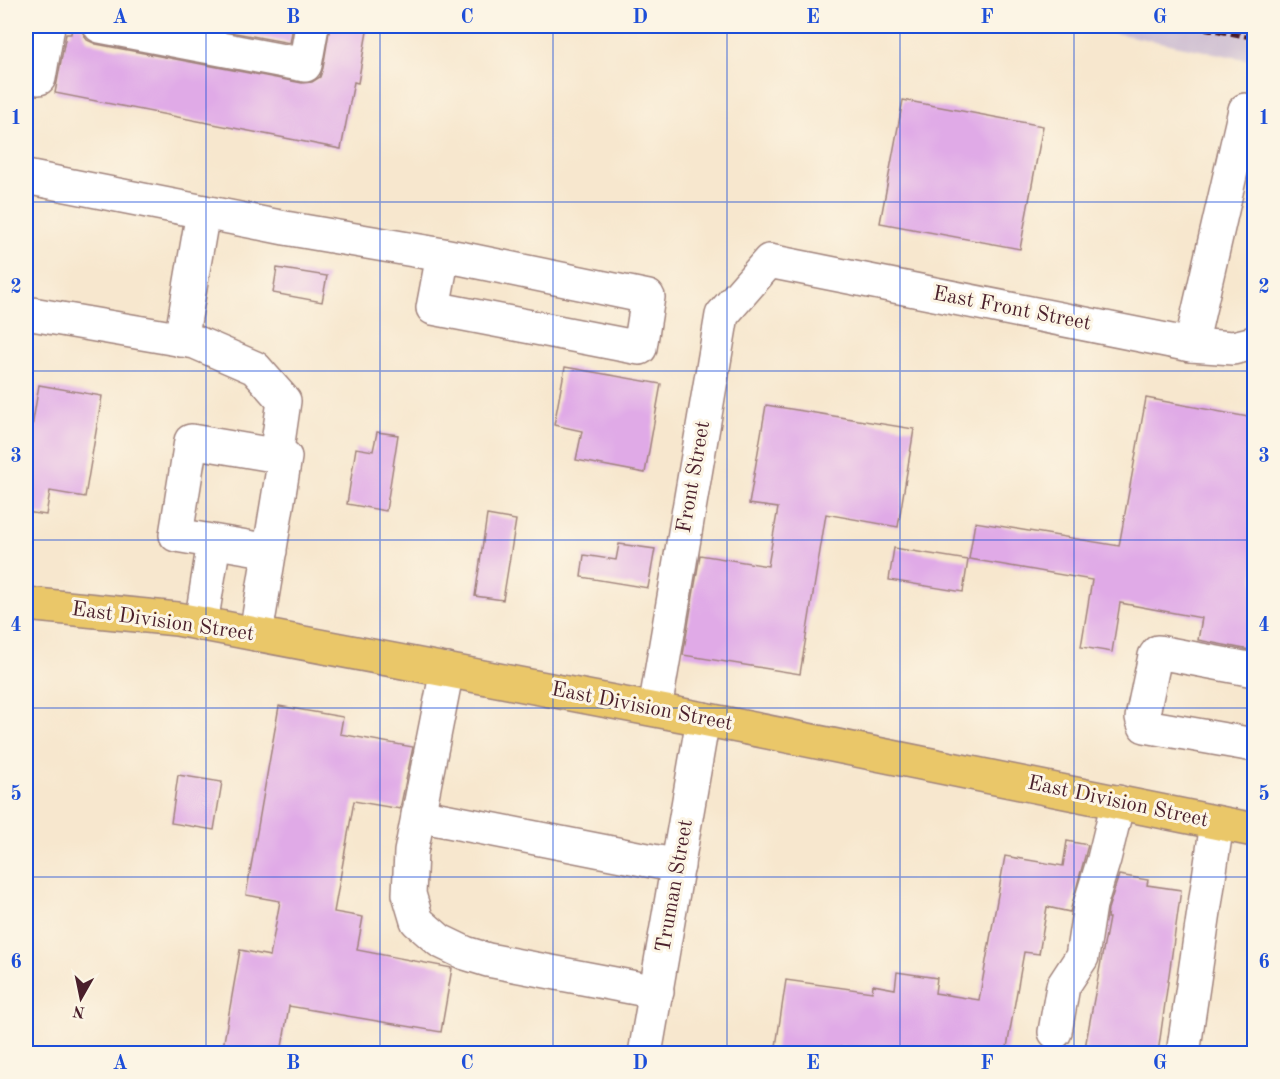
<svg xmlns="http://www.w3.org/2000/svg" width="1280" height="1079" viewBox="0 0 1280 1079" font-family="'Old Standard TT',serif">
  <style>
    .industrial { fill: #cebed1 }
    .building { fill: #e0aae7 }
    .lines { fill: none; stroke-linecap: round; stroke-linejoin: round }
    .minor-casing { stroke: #a0837c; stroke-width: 36 }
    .major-casing { stroke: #a0837c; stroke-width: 36 }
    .minor { stroke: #fff; stroke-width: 33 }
    .major { stroke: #eac769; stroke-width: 33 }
    .rail { stroke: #4a1f2b; stroke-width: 4.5; stroke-dasharray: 9 4.5; stroke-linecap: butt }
    .grid { fill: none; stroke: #1d4ed8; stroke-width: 1.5; stroke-opacity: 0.55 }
    .labels { text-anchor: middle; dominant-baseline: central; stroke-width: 6; stroke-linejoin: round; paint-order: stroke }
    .street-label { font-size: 21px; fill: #4a1f2b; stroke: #fcf5e5 }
    .neatline { fill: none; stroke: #1d4ed8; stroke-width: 2 }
    .grid-label { font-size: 20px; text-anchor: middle; font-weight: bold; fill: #1d4ed8 }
  </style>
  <rect width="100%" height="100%" fill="#fcf5e5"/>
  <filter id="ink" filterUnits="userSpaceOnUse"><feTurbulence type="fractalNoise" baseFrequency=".0167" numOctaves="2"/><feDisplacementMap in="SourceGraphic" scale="12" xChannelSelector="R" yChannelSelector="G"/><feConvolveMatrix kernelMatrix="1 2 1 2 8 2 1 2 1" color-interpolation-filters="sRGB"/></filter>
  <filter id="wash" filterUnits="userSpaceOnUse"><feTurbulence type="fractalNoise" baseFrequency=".008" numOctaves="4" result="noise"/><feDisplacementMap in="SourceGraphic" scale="24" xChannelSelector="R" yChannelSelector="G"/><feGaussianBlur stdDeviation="1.35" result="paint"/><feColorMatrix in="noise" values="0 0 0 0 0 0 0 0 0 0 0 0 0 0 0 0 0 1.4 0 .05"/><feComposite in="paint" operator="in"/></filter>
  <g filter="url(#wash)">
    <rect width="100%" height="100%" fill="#f7e7ce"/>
    <path class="industrial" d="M1080,26h174v35z"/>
    <g id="blocks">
      <g class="building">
        <path d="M72,26h10l1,7 4,7 9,4 206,39 10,-1 8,-5 3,-9 7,-42h38l-10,57 -4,-1 -13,67 -286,-56 11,-59h5z"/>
        <path d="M198,26h95l-3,17z"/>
        <path d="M903,100l140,26 -23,123 -140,-26z"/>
        <path d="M277,268l50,8 -5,26 -49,-9z"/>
        <path d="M565,367l96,17 -16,89 -69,-13 6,-29 -28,-6z"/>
        <path d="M39,385l63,11 -17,101 -35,-6 -4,24 -20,-3v-80l5,1z"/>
        <path d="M1146,398l108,20v210l-4,22 -52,-10 4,-22 -82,-15 -8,49 -31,-5 11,-67 -123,-21 6,-37 144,24z"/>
        <path d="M766,405l148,24 -16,98 -72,-13 -26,160 -117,-19 17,-100 68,11 10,-58 -29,-4z"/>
        <path d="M377,432l21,3 -12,76 -39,-7 9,-56 17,3z"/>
        <path d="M487,515l29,5 -13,80 -28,-4z"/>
        <path d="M619,544l36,5 -7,39 -67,-11 3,-22 32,5z"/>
        <path d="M894,548l74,12 -5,32 -74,-12z"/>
        <path d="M279,706l64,11 -3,17 73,13 -13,62 -46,-8 -20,111 29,5 -6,33 95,18 -11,64 -152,-26 -8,47h-59l18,-103 30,6 10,-55 -34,-6z"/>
        <path d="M178,775l44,7 -8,48 -43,-7z"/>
        <path d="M1067,841l21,4 -18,67 -23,-5 -8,47 -15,-2 -18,101h-123l-42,-6 -1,6h-65l11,-73 86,12 1,-7 22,4 2,-17 40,6 -2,15 44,7 26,-144 58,10z"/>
        <path d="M1119,875l29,5 -1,5 34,5 -23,163h-74l25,-135h-2l1,-9z"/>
      </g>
    </g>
  </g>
  <g filter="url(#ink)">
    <use href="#blocks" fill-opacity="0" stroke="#a0837c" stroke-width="1.5"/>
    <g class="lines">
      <g class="minor-casing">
        <g id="minor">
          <path d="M100,26l205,39 7,-39"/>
          <path d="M39,78l9,-52"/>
          <path d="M26,177l259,51 158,27 21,4 184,38 -8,51 -207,-40 10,-53"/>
          <path d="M26,313l169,29 60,26 29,33 -8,55"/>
          <path d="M181,340l22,-128"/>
          <path d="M1191,345l54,-235 9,2"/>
          <path d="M201,624l13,-82"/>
          <path d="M256,634l29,-177 -94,-16 -15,94 94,16"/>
          <path d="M447,670l-36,182 -2,42 8,27 23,20 25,12 23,7 169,32"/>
          <path d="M1254,670l-96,-18 -3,4 -13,62 3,8 109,19"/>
          <path d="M655,709l67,-394 47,-54 422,84 42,3 21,-5"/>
          <path d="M418,815l260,51"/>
          <path d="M1055,1032l8,-46 19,-29 8,-52 14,-46 14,-57"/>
          <path d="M645,1054l58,-335"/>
          <path d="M1183,1054l34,-231"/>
        </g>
      </g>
      <g class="major-casing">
        <path id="major" d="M26,604l151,15 526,100 551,111"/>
      </g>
      <use href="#minor" class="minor"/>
      <use href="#major" class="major"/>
      <path class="rail" d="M1191,26l63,12"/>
    </g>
  </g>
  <path class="grid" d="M206,26v1028M380,26v1028M553,26v1028M727,26v1028M900,26v1028M1074,26v1028M26,202h1228M26,371h1228M26,540h1228M26,708h1228M26,877h1228"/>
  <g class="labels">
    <g class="street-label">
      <text transform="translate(1012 309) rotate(11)">East Front Street</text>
      <text transform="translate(694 477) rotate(-80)">Front Street</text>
      <text transform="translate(163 622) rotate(8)">East Division Street</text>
      <text transform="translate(642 707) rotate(11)">East Division Street</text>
      <text transform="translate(1118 802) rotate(12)">East Division Street</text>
      <text transform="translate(675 886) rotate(-80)">Truman Street</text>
    </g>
  </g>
  <rect width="1280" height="1079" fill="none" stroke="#fcf5e5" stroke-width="66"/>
  <g transform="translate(81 998) rotate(189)" stroke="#fcf5e5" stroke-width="4.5" paint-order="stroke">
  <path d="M0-4.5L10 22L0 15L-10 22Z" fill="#4a1f2b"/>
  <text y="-9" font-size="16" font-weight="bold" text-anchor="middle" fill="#4a1f2b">N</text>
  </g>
  <rect x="33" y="33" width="1214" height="1013" class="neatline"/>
  <g class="grid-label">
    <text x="120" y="23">A</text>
    <text x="293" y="23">B</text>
    <text x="467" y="23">C</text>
    <text x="640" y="23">D</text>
    <text x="813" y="23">E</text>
    <text x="987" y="23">F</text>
    <text x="1160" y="23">G</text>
    <text x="16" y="124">1</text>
    <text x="1264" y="124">1</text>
    <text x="16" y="293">2</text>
    <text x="1264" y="293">2</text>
    <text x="16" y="462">3</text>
    <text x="1264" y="462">3</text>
    <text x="16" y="631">4</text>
    <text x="1264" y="631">4</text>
    <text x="16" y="800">5</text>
    <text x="1264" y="800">5</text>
    <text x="16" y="968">6</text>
    <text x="1264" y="968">6</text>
    <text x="120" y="1069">A</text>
    <text x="293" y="1069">B</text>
    <text x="467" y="1069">C</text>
    <text x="640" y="1069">D</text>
    <text x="813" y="1069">E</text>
    <text x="987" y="1069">F</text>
    <text x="1160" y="1069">G</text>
  </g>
</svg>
